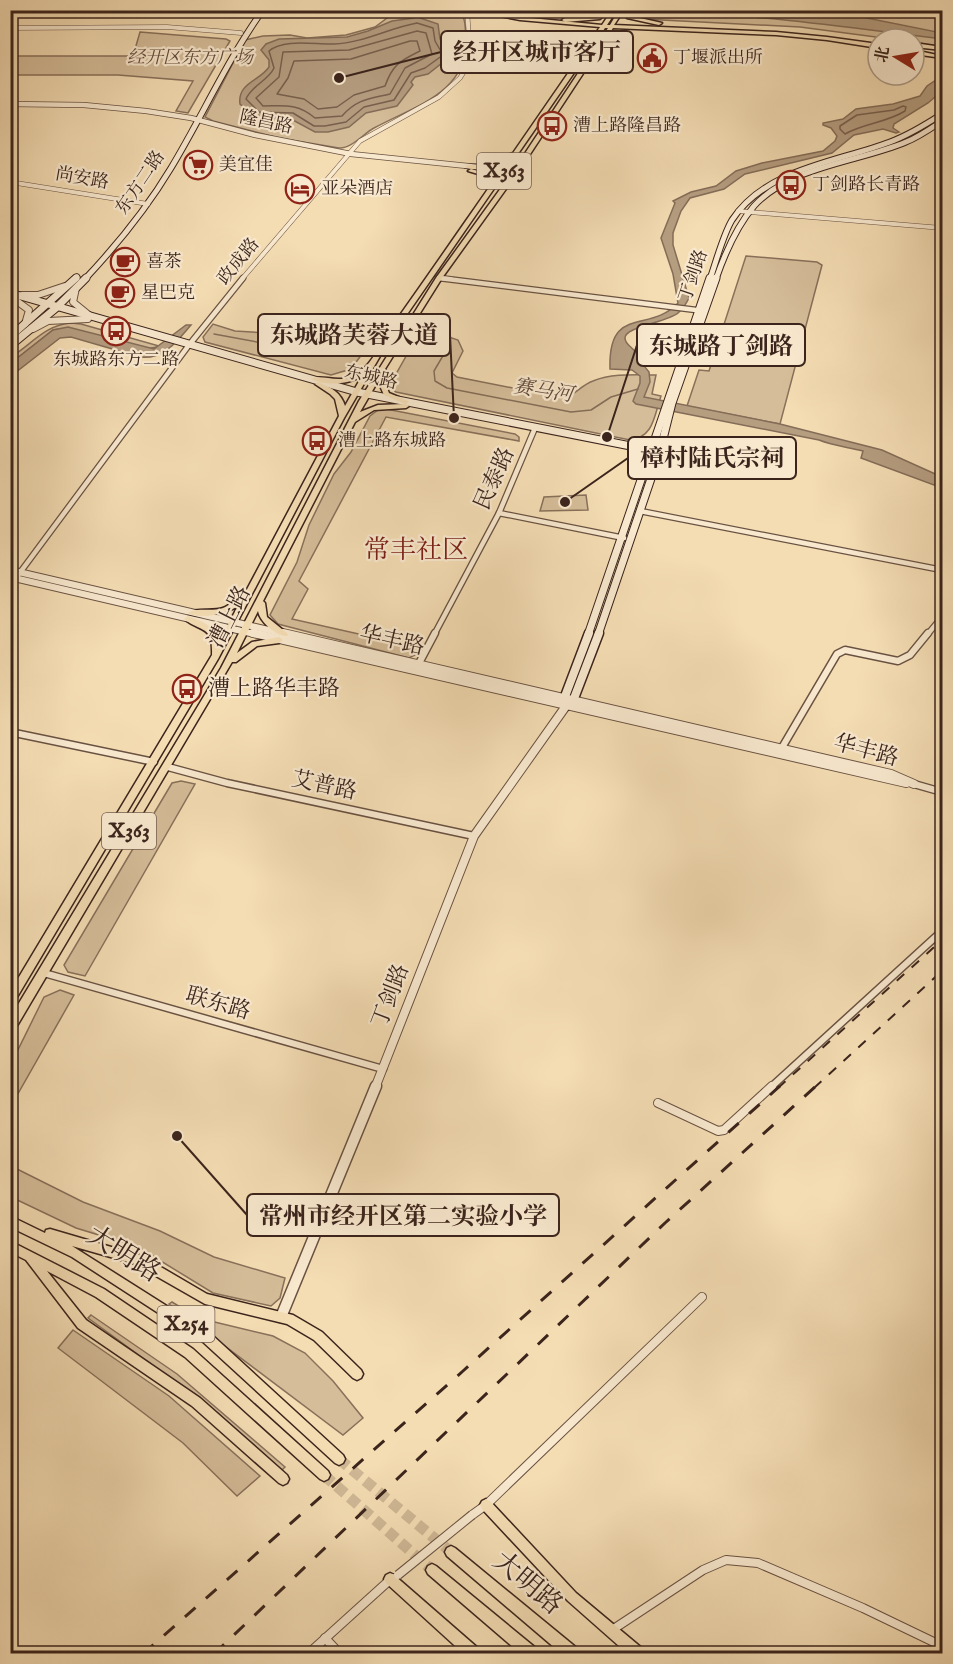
<svg xmlns="http://www.w3.org/2000/svg" width="953" height="1664" viewBox="0 0 953 1664" font-family="'IM FELL English','Noto Serif SC',serif">
  <style>
    .green { fill: #d5bd99; stroke: #88705a; stroke-width: 1.5 }
    .water { fill: #b59d80; stroke: #846d58; stroke-width: 1.5 }
    .lines { fill: none; stroke-linecap: round; stroke-linejoin: round }
    .shore { stroke: #78604e; stroke-width: 1.5 }
    .stream { stroke: #846d58; stroke-width: 1.5 }
    .primary-tunnel { stroke: #cfb795; stroke-width: 11; stroke-dasharray: 11 6; stroke-linecap: butt }
    .minor-far3-casing { stroke: #695242; stroke-width: 5 }
    .minor-far2-casing { stroke: #695242; stroke-width: 7 }
    .minor-far1-casing { stroke: #695242; stroke-width: 9 }
    .minor-casing { stroke: #695242; stroke-width: 10 }
    .tertiary-far3-casing { stroke: #695242; stroke-width: 6 }
    .tertiary-far2-casing { stroke: #695242; stroke-width: 8 }
    .tertiary-far1-casing { stroke: #695242; stroke-width: 10 }
    .tertiary-casing { stroke: #695242; stroke-width: 13 }
    .secondary-far2-casing { stroke: #3b241c; stroke-width: 7 }
    .secondary-far1-casing { stroke: #3b241c; stroke-width: 9 }
    .secondary-casing { stroke: #3b241c; stroke-width: 11 }
    .primary-casing { stroke: #3b241c; stroke-width: 3 }
    .minor-far3 { stroke: #f8e8ce; stroke-width: 4 }
    .minor-far2 { stroke: #f8e8ce; stroke-width: 4.5 }
    .minor-far1 { stroke: #f8e8ce; stroke-width: 6 }
    .minor { stroke: #f8e8ce; stroke-width: 8 }
    .tertiary-far3 { stroke: #f8e8ce; stroke-width: 4.5 }
    .tertiary-far2 { stroke: #f8e8ce; stroke-width: 6 }
    .tertiary-far1 { stroke: #f8e8ce; stroke-width: 8 }
    .tertiary { stroke: #f8e8ce; stroke-width: 10 }
    .secondary-far2 { stroke: #f8e8ce; stroke-width: 5 }
    .secondary-far1 { stroke: #f8e8ce; stroke-width: 7 }
    .secondary { stroke: #f8e8ce; stroke-width: 8 }
    .primary { fill: #f4dcb3; fill-rule: evenodd }
    .rail-far1 { stroke: #3b241c; stroke-width: 2; stroke-dasharray: 10 10; stroke-linecap: butt }
    .rail { stroke: #3b241c; stroke-width: 3; stroke-dasharray: 14 14; stroke-linecap: butt }
    .minor-bridge-casing { stroke: #695242; stroke-width: 10; stroke-linecap: butt }
    .minor-bridge { stroke: #f8e8ce; stroke-width: 8 }
    .labels { text-anchor: middle; dominant-baseline: central; stroke-width: 4.5; stroke-linejoin: round; paint-order: stroke }
    .far-park-label { font-size: 18px; font-style: italic; fill: #624a3b; stroke: #f8e8ce }
    .far-poi-label { font-size: 18px; fill: #3b241c; stroke: #f8e8ce; text-anchor: start }
    .far-street-label { font-size: 18px; fill: #3b241c; stroke: #f8e8ce }
    .far-water-label { font-size: 20px; font-style: italic; fill: #60483a; stroke: #f8e8ce }
    .shield { fill: #f8e8ce; stroke: #745f51; stroke-width: 1.5 }
    .shield-label { font-size: 21px; font-weight: bold; fill: #3b241c }
    .street-label { font-size: 22px; fill: #3b241c; stroke: #f8e8ce }
    .poi-label { font-size: 22px; fill: #3b241c; stroke: #f8e8ce; text-anchor: start }
    .quarter-label { font-size: 26px; fill: #7a1f14; stroke: #f8e8ce }
    .near-street-label { font-size: 27px; fill: #3b241c; stroke: #f8e8ce }
    .leader { fill: none; stroke: #3b241c; stroke-width: 2 }
    .callout-dot { fill: #3b241c; stroke: #f8e8ce; stroke-width: 2 }
    .callout { fill: #f8e8ce; stroke: #3b241c; stroke-width: 2 }
    .callout-label { font-size: 24px; text-anchor: middle; font-weight: bold; fill: #3b241c }
  </style>
  <rect width="100%" height="100%" fill="#f4dcb3"/>
  <filter id="stains"><feTurbulence type="fractalNoise" baseFrequency=".00333" numOctaves="4"/><feColorMatrix values="0 0 0 0 .2 0 0 0 0 .09 0 0 0 0 .02 0 0 0 .5 -.17"/></filter>
  <radialGradient id="worn" r=".72"><stop offset=".6" stop-color="#630" stop-opacity="0"/><stop offset="1" stop-color="#630" stop-opacity=".3"/></radialGradient>
  <g class="green">
    <path d="M633,10l254,1 55,6v30l-28,-5v-3h-23l-91,-12 -158,-8 -9,-4z"/>
    <path d="M390,11h64l8,3c4,7 3,15 4,23 3,56 -52,69 -92,91 -11,6 -23,21 -35,20l-60,-10 -66,-17 -8,-4 40,-77 18,-4 27,-1 17,3 39,-3 29,-8 16,-12z"/>
    <path d="M140,32l86,7 4,2 -42,72 -12,-2 17,-30 -75,-6h-107v-19h122z"/>
    <path d="M746,256l71,6 5,3 -42,159 -93,-18 12,-36 10,1z"/>
    <path d="M368,322l17,1 -34,46 -20,6 -126,-33 -2,-5 10,-13 22,7 33,2 61,15 12,-4 15,-17z"/>
    <path d="M71,323l10,1 78,22c-18,11 -76,-23 -106,-16l-42,33v-6c21,-13 34,-32 60,-34z"/>
    <path d="M422,328l36,12 5,11 -11,22 5,4 107,21c12,-3 17,-13 29,-17 20,-8 42,-6 63,-6l-4,19 9,2c-7,20 -7,41 -31,44l-234,-48 -5,-4v-5z"/>
    <path d="M386,409l129,25 4,3v4l-133,-24 -87,164 9,8 -16,30 129,29 -4,6 -8,4 -131,-34 -8,-9 27,-53 12,-37 25,-51 17,-22 19,-36 8,-6z"/>
    <path d="M586,495l2,15 -48,1 4,-14z"/>
    <path d="M181,781l14,3 -110,192 -17,-4 -4,-7 108,-182z"/>
    <path d="M60,990l14,5 -63,111v-42l33,-67z"/>
    <path d="M11,1166l72,36 77,29 54,26 71,21 -5,20 -9,8 -58,-13 -75,-46 -62,-19 -65,-31z"/>
    <path d="M172,1302l26,16 75,18 32,17 28,28 30,37 -20,17 -174,-131z"/>
    <path d="M91,1315l86,59 108,93 -3,3 -68,-60 -126,-92z"/>
    <path d="M73,1330l96,66 91,80 -23,20 -54,-53 -125,-95z"/>
  </g>
  <g class="water">
    <path d="M739,10l37,3 21,-3 23,6 22,-3 100,20v6c-88,-11 -179,-24 -270,-27 -41,-1 -82,3 -123,-1z"/>
    <path d="M421,14l-1,4 18,6 2,15 12,16 -24,19 -13,3 -4,5 2,3 -16,21 -31,7 -17,14 -21,5h-13l-24,-13 -34,-1 -17,-14c-3,-21 20,-23 29,-37v-7l-8,-10 5,-6 13,-5 68,-2 21,-6 24,-10 22,-3z"/>
    <path d="M942,76v15l-14,12 -34,21 -1,4 6,4 -3,1 -13,-4 -29,6 -22,18 -87,21 -21,15 -34,9 -9,13 -8,22v12l16,53c-3,6 -6,11 -11,15 -10,9 -54,14 -53,25 0,7 8,9 11,15 4,7 7,12 13,19l1,10 -6,15 136,27 102,26 60,27v11l-81,-30 2,-7c-15,-4 -29,-5 -44,-11l-183,-36 -3,-3 7,-18v-7l-8,-6 -22,-1c-2,-65 39,-35 68,-66l-5,-29 -12,-36 14,-35 -2,-2 18,-9 25,-6 20,-15 26,-8 61,-12 12,-10 2,-5 -6,-8 -8,-3v-2l20,-4 13,-10 37,-5 27,-8 7,-10z"/>
    <path d="M186,325h5c-14,16 -27,35 -51,32l-69,-20 -11,1 -49,38v-13l42,-33 15,-3 86,22z"/>
  </g>
  <g class="lines">
    <g class="shore">
      <path d="M417,23l16,5 2,13 8,14 -18,13 -14,5 -17,27 -30,7 -18,15 -21,4h-11l-21,-13 -34,-1 -13,-13c6,-14 22,-18 28,-31l-5,-17c15,-13 47,-6 65,-7 29,-1 55,-16 83,-21z"/>
      <path d="M417,31l9,2 6,21 -27,14 -15,26c-21,5 -33,5 -48,22l-27,2c-18,-15 -30,-12 -52,-12l-7,-8 23,-21 4,-25 66,-2z"/>
      <path d="M410,41h7l3,10c-20,10 -27,13 -35,35l-31,9 -17,12 -19,2 -14,-10 -27,-5 11,-16 6,-17 57,-2z"/>
      <path d="M903,106l3,1 -1,4c-19,12 -41,12 -60,23l-5,-5v-3l17,-11 37,-5z"/>
    </g>
    <g class="stream">
      <path d="M925,10l17,14"/>
      <path d="M214,334l118,22c16,-5 17,-17 29,-23 19,-9 61,7 80,13l3,8 -10,17 1,10 12,7 124,24 20,-2 20,-13 27,-8"/>
    </g>
    <g class="primary-tunnel">
      <path d="M339,1459l112,93"/>
      <path d="M324,1475l108,95"/>
    </g>
    <g class="minor-far3-casing">
      <g id="minor-far3">
        <path d="M10,28l157,-1 74,6"/>
        <path d="M10,182l138,22"/>
        <path d="M738,211l204,17"/>
        <path d="M439,278l12,1"/>
        <path d="M242,279l118,-138 79,-44 21,-19 5,-8 5,-19 -3,-41"/>
      </g>
    </g>
    <g class="minor-far2-casing">
      <g id="minor-far2">
        <path d="M439,278l265,33"/>
        <path d="M640,511l302,59"/>
        <path d="M499,513l125,25"/>
        <path d="M10,586l179,-241 54,-67"/>
        <path d="M434,635l65,-122 36,-85"/>
        <path d="M927,635l15,-18"/>
      </g>
    </g>
    <g class="minor-far1-casing">
      <g id="minor-far1">
        <path d="M417,667l18,-34"/>
        <path d="M10,732l144,30"/>
        <path d="M780,751l57,-97 8,-4 53,11 12,-6 18,-22"/>
        <path d="M168,767l59,16 247,53"/>
        <path d="M914,784l28,8"/>
        <path d="M44,973l339,96"/>
        <path d="M770,1088l172,-157"/>
      </g>
    </g>
    <g class="minor-casing">
      <g id="minor">
        <path d="M658,1103l60,28 6,-1 48,-44"/>
        <path d="M472,1515l14,-10 216,-208"/>
        <path d="M612,1630l91,-60 23,-10 32,3 105,45 79,38"/>
        <path d="M325,1638l15,16"/>
        <path d="M308,1654l84,-76"/>
      </g>
    </g>
    <g class="tertiary-far3-casing">
      <path id="tertiary-far3" d="M10,104l74,1 62,6 45,7 64,17 96,19 165,17"/>
    </g>
    <g class="tertiary-far2-casing">
      <g id="tertiary-far2">
        <path d="M76,288l-3,14 16,13"/>
        <path d="M22,295h16l27,-9"/>
        <path d="M14,299l15,11 -4,14"/>
        <path d="M33,329l15,-8 40,-2"/>
        <path d="M10,570l280,65"/>
        <path d="M10,577l249,58"/>
      </g>
    </g>
    <g class="tertiary-far1-casing">
      <g id="tertiary-far1">
        <path d="M253,633l653,150"/>
        <path d="M283,633l608,141 23,10"/>
        <path d="M375,1088l99,-252 92,-130"/>
      </g>
    </g>
    <g class="tertiary-casing">
      <path id="tertiary" d="M281,1317l95,-231"/>
    </g>
    <g class="secondary-far2-casing">
      <g id="secondary-far2">
        <path d="M74,279l3,-2"/>
        <path d="M85,279c32,-34 62,-71 86,-111 32,-53 56,-108 92,-158"/>
        <path d="M710,279c6,-17 13,-44 22,-59 34,-52 106,-58 158,-78 19,-7 35,-17 52,-28"/>
        <path d="M716,279c9,-26 20,-52 38,-73 36,-40 105,-44 152,-64 13,-5 24,-13 36,-21"/>
      </g>
    </g>
    <g class="secondary-far1-casing">
      <g id="secondary-far1">
        <path d="M10,293l347,99 299,59"/>
        <path d="M10,337l66,-59"/>
        <path d="M10,346l46,-38 30,-30"/>
        <path d="M588,635l122,-357"/>
        <path d="M598,635l61,-180 13,-52 44,-125"/>
      </g>
    </g>
    <g class="secondary-casing">
      <path id="secondary" d="M589,633l-25,66 2,7 7,-5 26,-68"/>
    </g>
    <g class="primary-casing">
      <g id="primary">
        <path d="M468,10h13l39,7 82,8 10,-15h5l-10,15h3l9,-15h5l-10,15 162,7 51,5 51,7v4l-51,-8 -51,-5 -163,-7 -94,143 -77,107 -57,91 1,2 -2,10 5,12 19,8 1,1 -3,2 3,2 -3,2 -32,2 -19,12 -92,179 2,2 2,14 21,17 -1,2c-11,0 -27,-14 -29,-25l-21,42 15,-11 27,-5 4,3 -4,3 -22,3 -21,16h-4l-218,369 -4,1v-14l211,-350 138,-267 77,-123 78,-108 94,-142h-3l-215,311 -46,79 -126,241 -205,345 -3,1v-13l202,-337c1,-30 -10,-22 -28,-36l4,-3c14,5 26,10 32,24l18,-34c-12,8 -38,14 -50,7 9,-6 24,-1 35,-5 8,-3 13,-11 21,-13l95,-179 -4,-17 -5,-5 -15,-10 3,-2 2,1c12,5 21,10 25,23l17,-30c-15,9 -36,10 -51,3 11,-6 29,7 48,-6 15,-12 23,-32 34,-48 32,-45 63,-90 95,-136l-2,-1 2,-8 -3,-4 -17,-5 3,-2 18,5 5,7 14,-21c-11,7 -30,12 -43,7l3,-2c11,0 22,0 32,-5 5,-3 8,-6 13,-7l87,-126 -80,-7zM378,381l6,14 21,9 -27,1 -18,7z"/>
        <path d="M604,10h6l-10,9 -35,3 -3,-2 3,-2 34,-2z"/>
        <path d="M624,10h5v4l2,2 31,7 -3,2 -32,-7 -4,-4z"/>
        <path d="M914,43l28,4v3l-28,-3z"/>
        <path d="M914,50l28,6v2l-28,-4z"/>
        <path d="M10,1216l35,17 1,-3 4,-1 92,27 65,38 86,21 29,17 39,38 2,4 -2,4 -4,2 -4,-2 -39,-38 -27,-16 -82,-20 -70,-40 -63,-18 139,88 132,121 2,4 -2,4 -4,2 -4,-2 -132,-121 -131,-85 -62,-30z"/>
        <path d="M10,1241l94,48 89,60 135,122 2,4 -2,4 -4,2 -4,-2 -135,-122 -89,-60 -49,-26 39,49 114,78 87,77 2,4 -2,4 -4,2 -4,-2 -87,-77 -114,-78 -52,-68 -16,-8z"/>
        <path d="M486,1499l4,2 86,92 67,56 1,5h-16l-60,-53 -86,-92 -2,-4 2,-4z"/>
        <path d="M451,1546l4,2 123,101 1,5h-17l-115,-98 -2,-4 2,-4z"/>
        <path d="M432,1564l4,2 101,83 1,5h-17l-93,-80 -2,-4 2,-4z"/>
        <path d="M390,1573l4,2 85,74 1,5h-16l-78,-71 -2,-4 2,-4z"/>
      </g>
    </g>
    <use href="#minor-far3" class="minor-far3"/>
    <use href="#minor-far2" class="minor-far2"/>
    <use href="#minor-far1" class="minor-far1"/>
    <use href="#minor" class="minor"/>
    <use href="#tertiary-far3" class="tertiary-far3"/>
    <use href="#tertiary-far2" class="tertiary-far2"/>
    <use href="#tertiary-far1" class="tertiary-far1"/>
    <use href="#tertiary" class="tertiary"/>
    <use href="#secondary-far2" class="secondary-far2"/>
    <use href="#secondary-far1" class="secondary-far1"/>
    <use href="#secondary" class="secondary"/>
    <use href="#primary" class="primary"/>
    <g class="rail-far1">
      <path d="M778,1088l164,-148"/>
      <path d="M814,1088l128,-117"/>
    </g>
    <g class="rail">
      <path d="M143,1654l320,-283 317,-285"/>
      <path d="M214,1654l451,-431 151,-137"/>
    </g>
    <g class="minor-bridge-casing">
      <path id="minor-bridge" d="M398,1575l74,-60"/>
    </g>
    <use href="#minor-bridge" class="minor-bridge"/>
  </g>
  <defs>
    <g id="civic-ring" transform="scale(1.5)"><circle r="9.5" fill="#f8e8ce" stroke="#8f2418" stroke-width="1.5"/><path d="M-.6-6.5H3V-4.5H.6V-3L4-1V1h2V6H-6V1h2V-1L-.6-3ZM-1.2 2.5V6h2.4V2.5Z" fill="#8f2418"/></g>
    <g id="bus-ring" transform="scale(1.5)"><circle r="9.5" fill="#f8e8ce" stroke="#8f2418" stroke-width="1.5"/><path d="M-5-6H5V4H4V6H2V4H-2V6H-4V4H-5ZM-3.5-4V0h7V-4ZM-3.5 1.2v1.5H-2V1.2ZM2 1.2v1.5H3.5V1.2Z" fill="#8f2418"/></g>
    <g id="supermarket-ring" transform="scale(1.5)"><circle r="9.5" fill="#f8e8ce" stroke="#8f2418" stroke-width="1.5"/><path d="M-6-5.5h2.5l.6 2H6L4.5 2H-2.5L-4.4-4H-6ZM-1.5 3.2a1.3 1.3 0 1 0 .1 0ZM3 3.2a1.3 1.3 0 1 0 .1 0Z" fill="#8f2418"/></g>
    <g id="hotel-ring" transform="scale(1.5)"><circle r="9.5" fill="#f8e8ce" stroke="#8f2418" stroke-width="1.5"/><path d="M-6-4.5h1.5V1H6V5H4.5V3h-9V5H-6ZM-4 0a1.8 1.8 0 1 1 3.6 0ZM.5 0V-2.5h3Q6-2.5 6 0Z" fill="#8f2418"/></g>
    <g id="cafe-ring" transform="scale(1.5)"><circle r="9.5" fill="#f8e8ce" stroke="#8f2418" stroke-width="1.5"/><path d="M-5.5-4.5H6V0H3Q3 3.5 0 3.5H-2.5Q-5.5 3.5-5.5 0ZM3-3.2v2h1.7v-2ZM-6 4.5H4V6H-6Z" fill="#8f2418"/></g>
  </defs>
  <g fill-rule="evenodd">
    <use href="#civic-ring" x="652" y="58"/>
    <use href="#bus-ring" x="552" y="126"/>
    <use href="#supermarket-ring" x="198" y="165"/>
    <use href="#bus-ring" x="791" y="185"/>
    <use href="#hotel-ring" x="300" y="189"/>
    <use href="#cafe-ring" x="125" y="262"/>
    <use href="#cafe-ring" x="120" y="293"/>
    <use href="#bus-ring" x="116" y="331"/>
    <use href="#bus-ring" x="317" y="441"/>
    <use href="#bus-ring" x="187" y="689"/>
  </g>
  <g class="labels">
    <g class="far-park-label">
      <text x="190" y="58">经开区东方广场</text>
    </g>
    <g class="far-poi-label">
      <text x="673" y="58">丁堰派出所</text>
      <text x="573" y="126">漕上路隆昌路</text>
      <text x="219" y="165">美宜佳</text>
      <text x="812" y="185">丁剑路长青路</text>
      <text x="321" y="189">亚朵酒店</text>
      <text x="146" y="262">喜茶</text>
      <text x="141" y="293">星巴克</text>
      <text x="116" y="360" text-anchor="middle">东城路东方二路</text>
      <text x="338" y="441">漕上路东城路</text>
    </g>
    <g class="far-street-label">
      <text transform="translate(266 123) rotate(12)">隆昌路</text>
      <text transform="translate(82 179) rotate(10)">尚安路</text>
      <text transform="translate(141 183) rotate(-56)">东方二路</text>
      <text transform="translate(239 262) rotate(-51)">政成路</text>
      <text transform="translate(694 276) rotate(-71)">丁剑路</text>
      <text transform="translate(371 378) rotate(13)">东城路</text>
    </g>
    <g class="far-water-label">
      <text transform="translate(543 391) rotate(9)">赛马河</text>
    </g>
    <g class="shield">
      <rect x="477" y="153" width="54" height="36" rx="4.5"/>
      <rect x="102" y="813" width="54" height="36" rx="4.5"/>
      <rect x="157.5" y="1306" width="57" height="36" rx="4.5"/>
    </g>
    <g class="shield-label">
      <text x="504" y="171">X363</text>
      <text x="129" y="831">X363</text>
      <text x="186" y="1324">X254</text>
    </g>
    <g class="street-label">
      <text transform="translate(495 479) rotate(-66)">民泰路</text>
      <text transform="translate(230 617) rotate(-63)">漕上路</text>
      <text transform="translate(392 641) rotate(13)">华丰路</text>
      <text transform="translate(866 751) rotate(15)">华丰路</text>
      <text transform="translate(324 786) rotate(12)">艾普路</text>
      <text transform="translate(391 996) rotate(-69)">丁剑路</text>
      <text transform="translate(218 1004) rotate(16)">联东路</text>
    </g>
    <g class="poi-label">
      <text x="208" y="689">漕上路华丰路</text>
    </g>
    <g class="quarter-label">
      <text x="416" y="550">常丰社区</text>
    </g>
    <g class="near-street-label">
      <text transform="translate(123 1255) rotate(32)">大明路</text>
      <text transform="translate(527 1584) rotate(40)">大明路</text>
    </g>
  </g>
  <path class="leader" d="M339 78L441 52M454 418L450 335M607 437L637 345M565 502L628 458M177 1136L247 1215"/>
  <g class="callout-dot">
    <circle cx="339" cy="78" r="6"/>
    <circle cx="454" cy="418" r="6"/>
    <circle cx="607" cy="437" r="6"/>
    <circle cx="565" cy="502" r="6"/>
    <circle cx="177" cy="1136" r="6"/>
  </g>
  <g class="callout">
    <rect x="441" y="31" width="192" height="42" rx="6"/>
    <rect x="258" y="314" width="192" height="42" rx="6"/>
    <rect x="637" y="324" width="168" height="42" rx="6"/>
    <rect x="628" y="437" width="168" height="42" rx="6"/>
    <rect x="247" y="1194" width="312" height="42" rx="6"/>
  </g>
  <g class="callout-label">
    <text x="537" y="60">经开区城市客厅</text>
    <text x="354" y="343">东城路芙蓉大道</text>
    <text x="721" y="354">东城路丁剑路</text>
    <text x="712" y="466">樟村陆氏宗祠</text>
    <text x="403" y="1224">常州市经开区第二实验小学</text>
  </g>
  <rect width="953" height="1664" fill="none" stroke="#f4dcb3" stroke-width="36"/>
  <rect x="12" y="12" width="929" height="1640" fill="none" stroke="#3b241c" stroke-width="3"/>
  <rect x="18" y="18" width="917" height="1628" fill="none" stroke="#3b241c" stroke-width="1.5"/>
  <g transform="translate(896 57) rotate(281)"><circle r="28" fill="#f8e8ce" stroke="#ac9a87" stroke-width="1.5"/>
  <path d="M0-4.5L10 22L0 15L-10 22Z" fill="#8f2418"/>
  <text y="-9" font-size="16" font-weight="bold" text-anchor="middle" fill="#3b241c">北</text>
  </g>
  <rect width="100%" height="100%" filter="url(#stains)"/>
  <rect width="100%" height="100%" fill="url(#worn)"/>
</svg>
